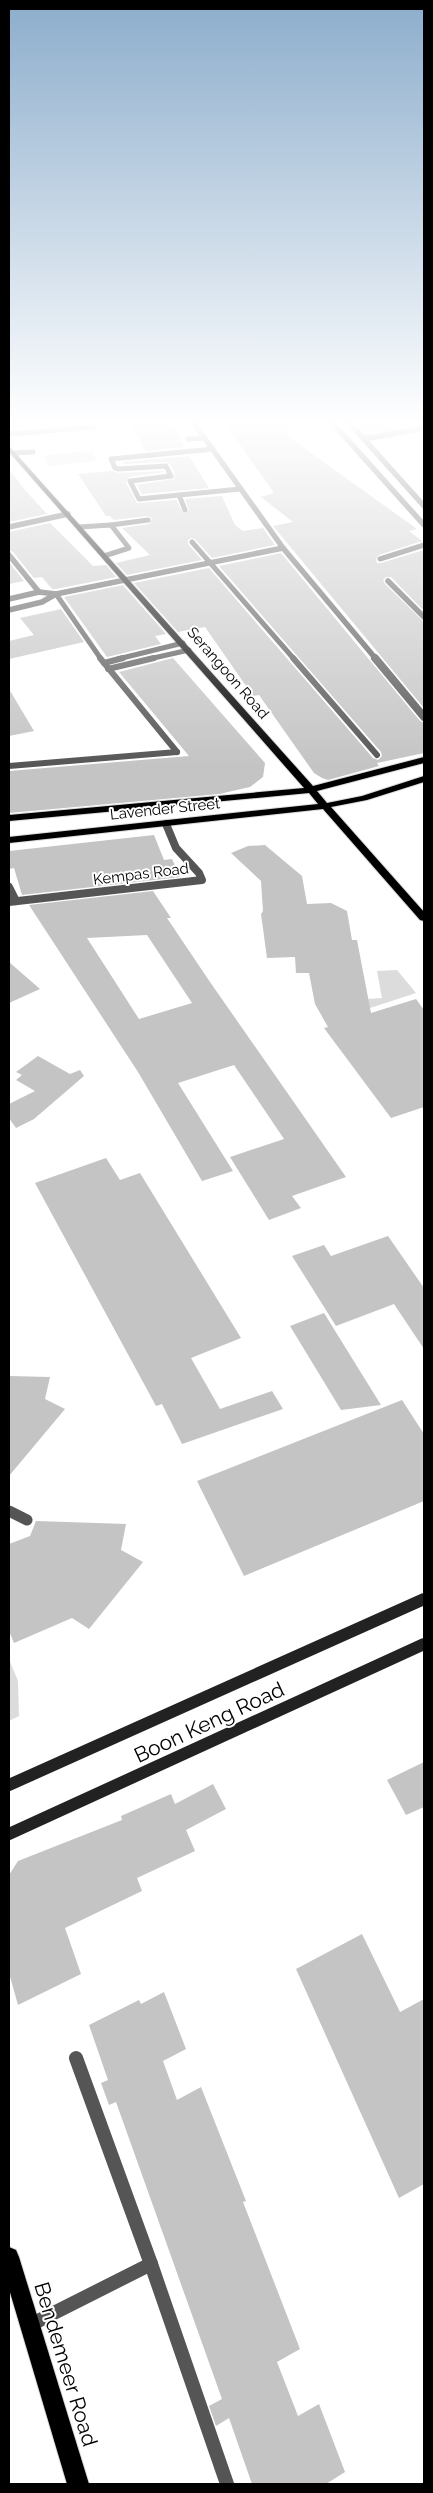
<svg xmlns="http://www.w3.org/2000/svg" width="433" height="2493" viewBox="0 0 433 2493" font-family="Raleway,sans-serif">
  <style>
    .green { fill: #dcdcdc }
    .building { fill: #c4c4c4; fill-rule: evenodd }
    .lines { fill: none; stroke-linecap: round; stroke-linejoin: round }
    .primary-casing { stroke: #dbdbdb; stroke-width: 2 }
    .service-far3 { stroke: #555; stroke-width: 5 }
    .service-far2 { stroke: #555; stroke-width: 6 }
    .service-far1 { stroke: #555; stroke-width: 11 }
    .service { stroke: #555; stroke-width: 14 }
    .minor-far1 { stroke: #555; stroke-width: 5.5 }
    .minor { stroke: #555; stroke-width: 8 }
    .tertiary { stroke: #555; stroke-width: 5.5 }
    .secondary { stroke: #222; stroke-width: 12 }
    .primary { fill: #000; fill-rule: evenodd }
    .labels { text-anchor: middle; dominant-baseline: central; stroke-width: 4; stroke-linejoin: round; paint-order: stroke }
    .far-street-label { font-size: 15px; fill: #000; stroke: #fff }
    .near-street-label { font-size: 21px; fill: #000; stroke: #fff }
  </style>
  <rect width="100%" height="100%" fill="#fff"/>
  <g class="green">
    <path d="M346,419h38l13,15 -33,5z"/>
    <path d="M92,451l5,10 -49,5 -4,-11z"/>
    <path d="M397,970l19,23 -55,18 -9,-11 30,-2 -5,-27z"/>
    <path d="M9,1659l9,22 1,35 -10,5z"/>
  </g>
  <g class="building">
    <path d="M126,419h44l15,28 -39,4z"/>
    <path d="M222,419h73l-9,16 131,94 -8,2 13,10 -43,14 -3,4 1,4h4l43,-13v61l-33,-34h-5l-3,3 2,4 39,38v86l-151,-182 20,-4 -32,-25 13,-4z"/>
    <path d="M189,456l20,32 -67,6 -5,-9 37,-6 1,-5 -5,-10 -4,-2 -42,2 -1,-2z"/>
    <path d="M9,469l16,21 22,24 -38,8z"/>
    <path d="M112,471l6,2 45,-2 1,1 -35,5 -3,6 11,20 39,-3 8,14 5,-4 -4,-11 37,-3 13,29 8,6 20,-3 12,17 -63,13 -17,-19 -4,-1 -3,2v4l14,16 -75,15 -11,-12 34,-8 -28,-27 27,-4 3,-6 -5,-2 -33,4 -4,-4h-4l-28,-42z"/>
    <path d="M50,523l43,43 13,-1 10,12 -60,12h-4l-10,-12 -8,1 -21,-26 -4,-2v-18z"/>
    <path d="M281,553l139,168 4,2v30l-47,10 2,3 -51,14 -6,-2 -8,-5 -55,-78 -6,1 -48,-69 -27,5 -44,-49 75,-15 164,190 5,2 4,-4 -1,-4 -162,-186z"/>
    <path d="M9,562l15,19 -15,3z"/>
    <path d="M123,585l43,49 -11,2 6,8 -54,13 -43,-60z"/>
    <path d="M61,609l23,33 -75,17v-18l25,-6 -14,-17z"/>
    <path d="M173,658l92,105 -2,14 -13,10 -31,7 -210,19v-42l180,-15 -70,-84z"/>
    <path d="M9,689l25,42 -25,5z"/>
    <path d="M154,835l10,25 8,-1 8,18 -158,18 -8,-27 -5,1v-18z"/>
    <path d="M265,845l37,31 5,28 24,-1 16,8 5,29h5l14,73 45,-14 8,11v97l-33,11 -67,-90 4,-1 -13,-23 -6,-31h-13l-1,-16 -28,1 -6,-44 2,-3 -2,-30 -30,-28 17,-7z"/>
    <path d="M153,891l18,27h-4l43,64 136,195 -54,19 9,12 -32,12 -39,-63 54,-18 -50,-74 -56,18 55,88 -31,10 -64,-109 -109,-167zM147,935l45,68 -53,16 -52,-81z"/>
    <path d="M9,962l31,27 -31,14z"/>
    <path d="M38,1056l32,18 10,-4 4,6 -50,43 -18,9 -7,-10v-14l26,-13 -19,-11 6,-5 -6,-3z"/>
    <path d="M106,1158l14,22 20,-7 101,165 -50,20 29,51 52,-18 11,18 -101,35 -20,-40 -6,2 -121,-223z"/>
    <path d="M388,1236l36,52v61l-30,-45 -58,22 -44,-70 32,-11 7,11z"/>
    <path d="M324,1313l57,92 -40,5 -51,-84z"/>
    <path d="M9,1376l41,1 -5,22 20,10 -56,67z"/>
    <path d="M402,1400l22,34v67l-180,75 -47,-95z"/>
    <path d="M36,1521l90,3 -5,26 22,12 -54,67 -17,-11 -58,25 -5,-12v-87l21,-8z"/>
    <path d="M424,1762v45l-18,8 -19,-35z"/>
    <path d="M213,1784l13,25 -40,21 9,21 -58,27 5,13 -77,37 16,46 -63,31 -9,-32v-98l9,-14 104,-41 -1,-4 50,-22 4,10z"/>
    <path d="M362,1934l38,78 24,-13v185l-25,14 -103,-229z"/>
    <path d="M164,1992l22,57 -23,12 14,39 24,-13 45,114 -3,1 57,147 -23,13 21,54 21,-12 26,68 -19,12h-74l-23,-66 -13,8 -7,-20 13,-7 -106,-297 -7,3 -8,-22 7,-3 -19,-55 50,-25 2,4z"/>
  </g>
  <g class="lines">
    <g class="primary-casing">
      <g id="primary">
        <path d="M9,446l304,340 111,-29v6l-107,28 10,12 35,-7 62,-20v6l-57,18 -36,7 93,105v9l-4,-1 -97,-111 -314,34v-6l309,-33 -9,-11 -300,28v-6l295,-27 -295,-336z"/>
        <path d="M9,2247l7,3 3,7 70,227h-22l-58,-195z"/>
      </g>
    </g>
    <g class="service-far3">
      <path d="M9,434l85,-7"/>
      <path d="M188,439l17,-1"/>
      <path d="M213,449l-102,10 4,9 3,1 48,-3 5,10 -41,5 9,18 101,-10"/>
      <path d="M13,453l20,-1"/>
      <path d="M179,495l6,15"/>
      <path d="M111,525l37,-5"/>
      <path d="M79,527l32,-2 18,23 -25,8"/>
      <path d="M192,542l102,117"/>
      <path d="M380,559l44,-14"/>
      <path d="M56,594l45,65"/>
      <path d="M118,659l65,-16"/>
      <path d="M149,659l40,-9"/>
    </g>
    <g class="service-far2">
      <path d="M100,658l77,94"/>
      <path d="M293,658l84,97"/>
      <path d="M104,663l19,-5"/>
      <path d="M108,669l46,-11"/>
      <path d="M9,766l168,-14"/>
    </g>
    <path class="service-far1" d="M9,1511l18,9"/>
    <g class="service">
      <path d="M76,2058l75,206 76,220"/>
      <path d="M30,2325l121,-61"/>
    </g>
    <g class="minor-far1">
      <path d="M191,419l92,129 93,111"/>
      <path d="M364,439l60,-11"/>
      <path d="M9,527l59,-13"/>
      <path d="M9,555l30,37"/>
      <path d="M388,581l36,36"/>
      <path d="M9,599l30,-7 17,2"/>
      <path d="M9,610l33,-8 14,-8 227,-46"/>
    </g>
    <g class="minor">
      <path d="M375,658l49,59"/>
      <path d="M9,887l7,14"/>
      <path d="M9,902l193,-22 -3,-7 -23,-25 -10,-24"/>
    </g>
    <g class="tertiary">
      <path d="M329,419l95,106"/>
      <path d="M346,419l78,87"/>
    </g>
    <g class="secondary">
      <path d="M9,1785l415,-186"/>
      <path d="M9,1834l415,-190"/>
    </g>
    <use href="#primary" class="primary"/>
  </g>
  <linearGradient id="sky" x2="0" y2="1"><stop stop-color="#8cadcc"/><stop offset="0.55" stop-color="#fff"/><stop offset="1" stop-color="#fff" stop-opacity="0"/></linearGradient>
  <rect width="433" height="768" fill="url(#sky)"/>
  <g class="labels">
    <g class="far-street-label">
      <text transform="translate(228 673) rotate(49)">Serangoon Road</text>
      <text transform="translate(165 809) rotate(-6)">Lavender Street</text>
      <text transform="translate(141 874) rotate(-7)">Kempas Road</text>
    </g>
    <g class="near-street-label">
      <text transform="translate(209 1722) rotate(-25)">Boon Keng Road</text>
      <text transform="translate(66 2364) rotate(73)">Bendemeer Road</text>
    </g>
  </g>
  <rect width="433" height="2493" fill="none" stroke="#000000" stroke-width="20"/>
</svg>
